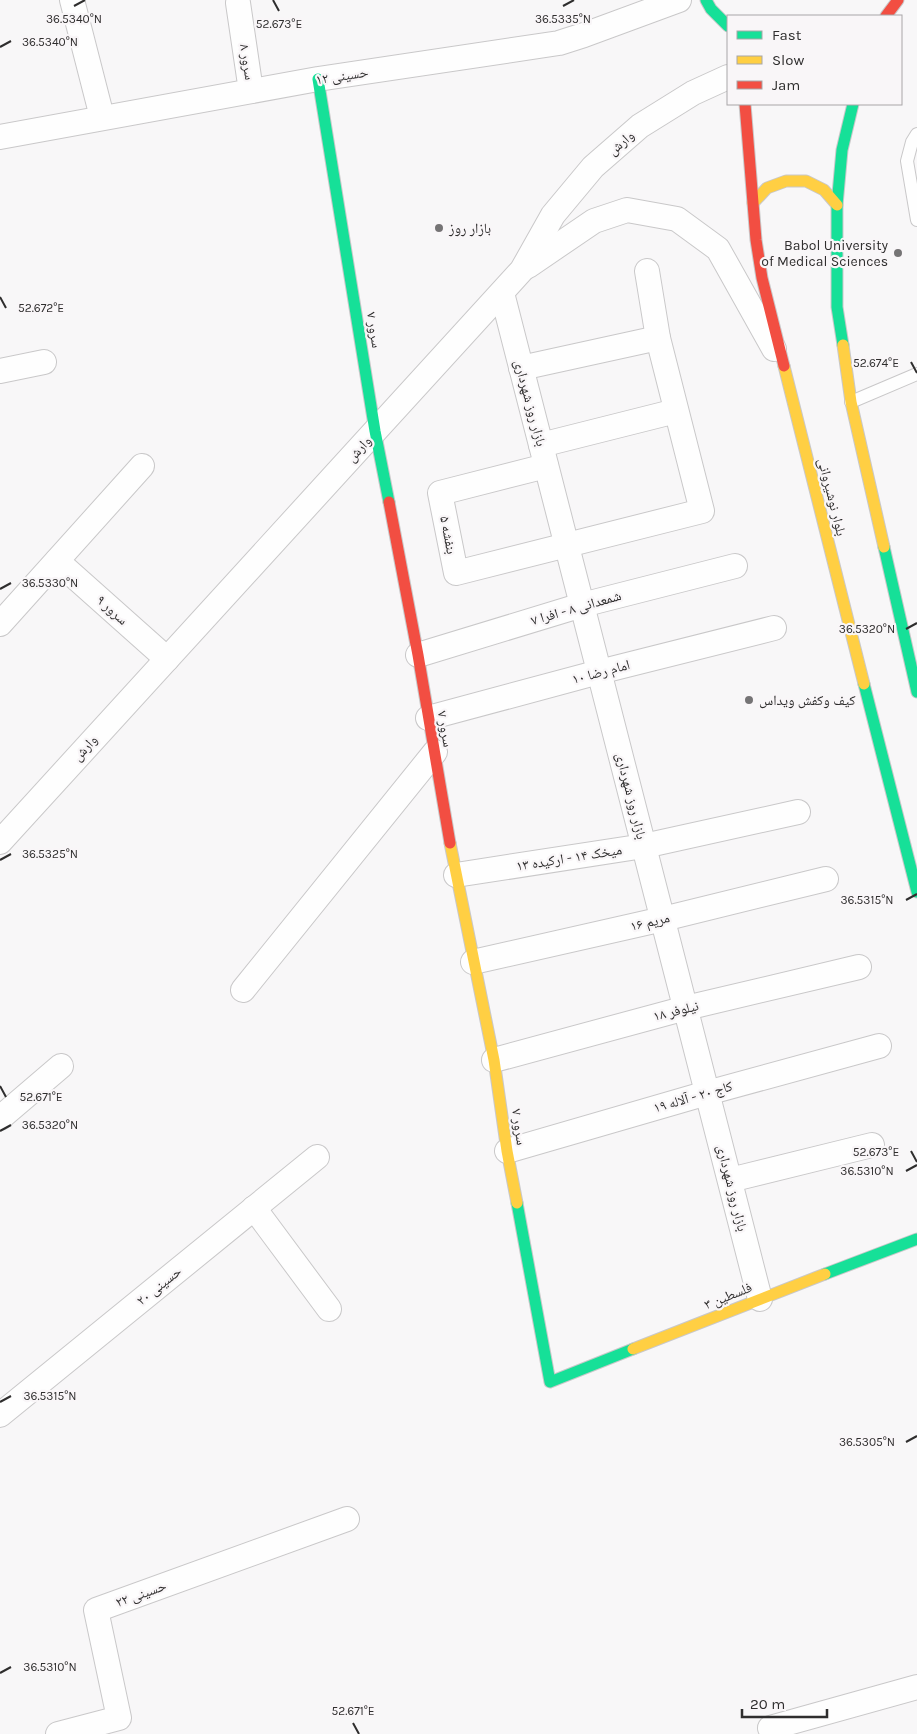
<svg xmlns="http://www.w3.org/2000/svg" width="917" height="1734" viewBox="0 0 917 1734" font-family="Karla,'Noto Naskh Arabic',sans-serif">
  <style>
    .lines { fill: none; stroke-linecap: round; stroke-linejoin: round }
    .lane-casing { stroke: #c9c8c9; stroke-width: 14 }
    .street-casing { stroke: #c9c8c9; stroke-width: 26 }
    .fast-casing { stroke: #c9c8c9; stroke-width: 13 }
    .slow-casing { stroke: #c9c8c9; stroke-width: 13 }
    .jam-casing { stroke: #c9c8c9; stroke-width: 13 }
    .lane { stroke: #fefefe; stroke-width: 12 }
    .street { stroke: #fefefe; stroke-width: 24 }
    .fast { stroke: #16e098; stroke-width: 11 }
    .slow { stroke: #ffcf43; stroke-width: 11 }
    .jam { stroke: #f24e42; stroke-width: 11 }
    .ticks { fill: none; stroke: #2f2e2e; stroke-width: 2 }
    .poi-dot { fill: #757475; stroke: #f9f6f8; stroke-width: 2 }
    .labels { text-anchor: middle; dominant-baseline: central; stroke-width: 4.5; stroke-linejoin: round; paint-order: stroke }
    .street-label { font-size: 14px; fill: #2f2e2e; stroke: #f9f6f8 }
    .poi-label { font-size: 14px; fill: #2f2e2e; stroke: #f9f6f8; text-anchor: start }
    .ticks-label { font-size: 12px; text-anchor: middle; fill: #2f2e2e; stroke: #f9f6f8; stroke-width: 4.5; stroke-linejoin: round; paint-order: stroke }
  </style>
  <rect width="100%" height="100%" fill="#f8f7f8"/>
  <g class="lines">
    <g class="lane-casing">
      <g id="lane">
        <path d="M917,134l-5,8 -5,19 10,59"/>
        <path d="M851,402l66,-28"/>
      </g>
    </g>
    <g class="street-casing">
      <g id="street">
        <path d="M72,0l30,117"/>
        <path d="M238,3l13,88"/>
        <path d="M0,137l318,-58 241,-36 25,-8 95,-35"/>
        <path d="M528,266l66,-45 33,-11 50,9 41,30 56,100"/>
        <path d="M502,293l258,1006"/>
        <path d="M521,368l137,-30"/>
        <path d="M0,371l44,-9"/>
        <path d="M541,445l135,-34"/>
        <path d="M546,466l-106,27 16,80 246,-62 -44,-173 -11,-67"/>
        <path d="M57,561l110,98"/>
        <path d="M0,624l142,-158"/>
        <path d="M418,655l164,-50 153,-39"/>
        <path d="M428,718l171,-46 175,-44"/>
        <path d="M0,842l522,-572 31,-55 40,-48 47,-41 53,-33 35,-16"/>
        <path d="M456,875l188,-29 154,-34"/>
        <path d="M473,962l190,-43 163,-40"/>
        <path d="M243,990l192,-238"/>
        <path d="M494,1060l192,-52 173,-41"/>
        <path d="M0,1118l61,-52"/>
        <path d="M507,1151l200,-58 172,-47"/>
        <path d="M730,1180l142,-35"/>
        <path d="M254,1208l75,101"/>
        <path d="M0,1415l317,-258"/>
        <path d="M770,1728l147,-41"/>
        <path d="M58,1734l61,-16 -23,-108 251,-91"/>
      </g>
    </g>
    <g class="fast-casing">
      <g id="fast">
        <path d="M706,0l5,9 17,17"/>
        <path d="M318,79l57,352 14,71"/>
        <path d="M843,345l-6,-38v-102l5,-55 11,-46"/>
        <path d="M884,547l33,145"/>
        <path d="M864,684l53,208"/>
        <path d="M517,1203l33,179 83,-33"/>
        <path d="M825,1274l92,-35"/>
      </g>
    </g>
    <g class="slow-casing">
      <g id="slow">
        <path d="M753,203l14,-15 19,-7h20l18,9 13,15"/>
        <path d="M843,345l8,57 33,145"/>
        <path d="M784,366l80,318"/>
        <path d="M450,843l44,217 13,91 10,52"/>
        <path d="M633,1349l192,-75"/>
      </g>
    </g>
    <g class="jam-casing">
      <g id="jam">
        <path d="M886,16l12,-16"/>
        <path d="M745,104l11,136 6,38 22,88"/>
        <path d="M389,502l29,153 32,188"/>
      </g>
    </g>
    <use href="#lane" class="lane"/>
    <use href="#street" class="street"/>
    <use href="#fast" class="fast"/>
    <use href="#slow" class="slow"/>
    <use href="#jam" class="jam"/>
  </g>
  <path class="ticks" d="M273,0l6,11M74,6l11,-6M563,6l11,-6M0,47l11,-6M0,297l6,11M911,362l6,11M0,589l11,-6M906,629l11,-6M0,860l11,-6M906,900l11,-6M0,1086l6,11M0,1131l11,-6M911,1151l6,11M906,1171l11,-6M0,1402l11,-6M906,1442l11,-6M0,1673l11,-6M353,1723l6,11"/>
  <g class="poi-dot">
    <circle cx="439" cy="228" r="5"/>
    <circle cx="898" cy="253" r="5"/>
    <circle cx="749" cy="700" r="5"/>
  </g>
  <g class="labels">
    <g class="street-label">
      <text transform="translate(247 62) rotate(81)">سرور ۸</text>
      <text transform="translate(342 76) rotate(-9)">حسینی ۱۲</text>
      <text transform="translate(621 143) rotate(-41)">وارش</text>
      <text transform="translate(374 330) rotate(81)">سرور ۷</text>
      <text transform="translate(530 403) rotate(75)">بازار روز شهرداری</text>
      <text transform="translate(359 449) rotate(-48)">وارش</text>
      <text transform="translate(832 497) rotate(76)">بلوار نوشیروانی</text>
      <text transform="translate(448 535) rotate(79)">بنفشه ۵</text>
      <text transform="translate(576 608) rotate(-16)">شمعدانی ۸ - افرا ۷</text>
      <text transform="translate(112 610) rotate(42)">سرور ۹</text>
      <text transform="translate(601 672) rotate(-15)">امام رضا ۱۰</text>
      <text transform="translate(445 729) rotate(80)">سرور ۷</text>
      <text transform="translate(85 748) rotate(-48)">وارش</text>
      <text transform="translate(631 796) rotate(76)">بازار روز شهرداری</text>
      <text transform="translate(569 858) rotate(-9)">میخک ۱۴ - ارکیده ۱۳</text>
      <text transform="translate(650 922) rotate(-13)">مریم ۱۶</text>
      <text transform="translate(676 1011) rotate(-14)">نیلوفر ۱۸</text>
      <text transform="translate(693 1097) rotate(-16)">کاج ۲۰ - آلاله ۱۹</text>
      <text transform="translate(519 1127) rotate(82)">سرور ۷</text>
      <text transform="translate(732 1188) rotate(76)">بازار روز شهرداری</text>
      <text transform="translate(159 1286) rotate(-39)">حسینی ٢٠</text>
      <text transform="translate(728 1296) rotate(-22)">فلسطین ۳</text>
      <text transform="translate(141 1594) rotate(-20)">حسینی ۲۲</text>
    </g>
    <g class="poi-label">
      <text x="449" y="228">بازار روز</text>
      <text x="888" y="245" text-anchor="end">Babol University<tspan x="888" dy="16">of Medical Sciences</tspan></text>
      <text x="759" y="700">کیف و‌کفش ویداس</text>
    </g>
  </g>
  <g class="ticks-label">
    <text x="74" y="23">36.5340°N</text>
    <text x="563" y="23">36.5335°N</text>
    <text x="279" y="28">52.673°E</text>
    <text x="50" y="46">36.5340°N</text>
    <text x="41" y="312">52.672°E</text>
    <text x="876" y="367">52.674°E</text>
    <text x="50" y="587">36.5330°N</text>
    <text x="867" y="633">36.5320°N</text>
    <text x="50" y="858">36.5325°N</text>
    <text x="867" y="904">36.5315°N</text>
    <text x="41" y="1101">52.671°E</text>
    <text x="50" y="1129">36.5320°N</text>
    <text x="876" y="1156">52.673°E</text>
    <text x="867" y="1175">36.5310°N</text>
    <text x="50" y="1400">36.5315°N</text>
    <text x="867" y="1446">36.5305°N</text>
    <text x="50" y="1671">36.5310°N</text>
    <text x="353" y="1715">52.671°E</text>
  </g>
  <rect x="727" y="15" width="175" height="90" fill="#f9f6f8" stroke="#a8a6a7"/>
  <rect x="737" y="31" width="25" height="8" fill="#16e098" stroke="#a8a6a7"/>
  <text x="772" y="40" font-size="15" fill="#2f2e2e">Fast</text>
  <rect x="737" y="56" width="25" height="8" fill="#ffcf43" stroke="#a8a6a7"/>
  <text x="772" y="65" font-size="15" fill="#2f2e2e">Slow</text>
  <rect x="737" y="81" width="25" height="8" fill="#f24e42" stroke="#a8a6a7"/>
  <text x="772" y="90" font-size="15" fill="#2f2e2e">Jam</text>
  <path d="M742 1709v8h85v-8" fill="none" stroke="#2f2e2e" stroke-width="2.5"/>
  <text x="750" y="1709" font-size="15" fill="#2f2e2e" stroke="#f9f6f8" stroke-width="4" paint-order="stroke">20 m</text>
</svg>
